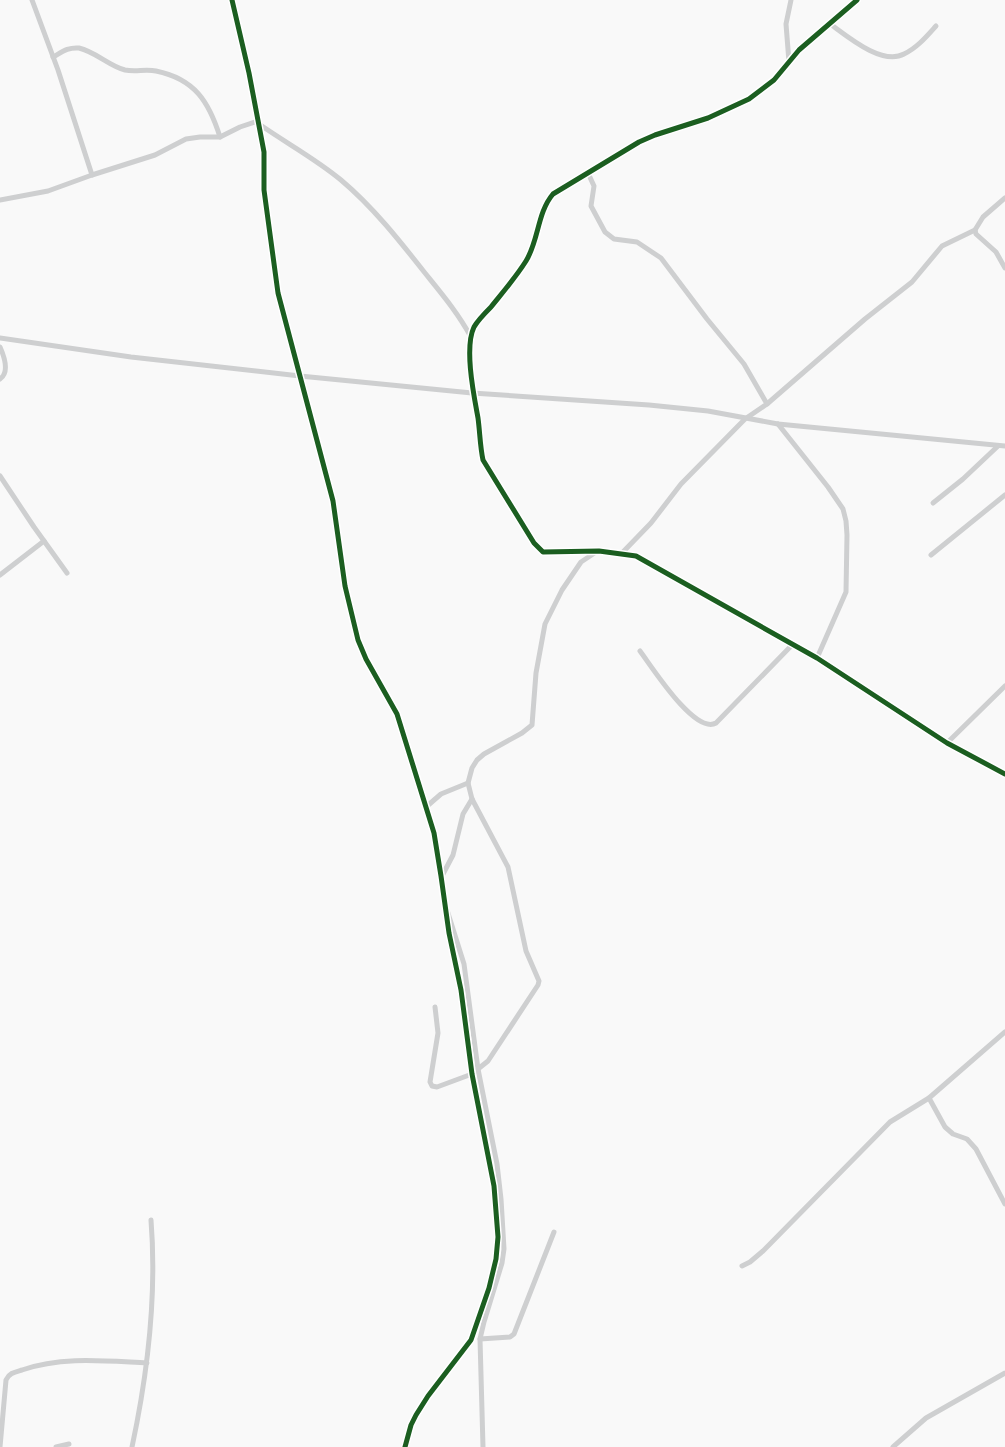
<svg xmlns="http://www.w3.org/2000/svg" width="1005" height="1447" viewBox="0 0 1005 1447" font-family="'Asap Condensed',sans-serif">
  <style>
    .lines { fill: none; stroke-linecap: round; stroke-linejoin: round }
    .minor { stroke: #cecfd0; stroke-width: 5 }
    .cycleway-casing { stroke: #fff; stroke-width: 8 }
    .cycleway { stroke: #1b5e20; stroke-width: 5 }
  </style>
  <rect width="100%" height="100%" fill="#f9f9f9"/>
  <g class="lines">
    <g class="minor">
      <path d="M32,0l26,70 34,105"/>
      <path d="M232,0l17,73 15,79v38l14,103 55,208 12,85 13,54 8,19 31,55 37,119 7,43 8,57 12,57 11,84 22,112 4,51 -2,22 -7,29 -18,52 -43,56 -12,19 -5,10 -6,22"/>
      <path d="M857,0l-58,50 -25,30 -25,19 -41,19 -53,17 -16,7 -86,52c-16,19 -14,46 -27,67 -10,16 -23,31 -35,46 -6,6 -13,13 -17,20 -10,21 0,69 4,91 2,15 2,28 5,42l51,83 9,9 56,-1 37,5 181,102 130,85 58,31"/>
      <path d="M829,23c18,13 53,43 75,31 13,-6 23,-18 32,-28"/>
      <path d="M53,57c9,-5 15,-10 26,-9 17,4 30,18 46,22 10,2 21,-1 31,1 39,8 53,31 64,66"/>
      <path d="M789,62l-3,-38 5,-24"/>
      <path d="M259,124c27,19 57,35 82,56 32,27 58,60 84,93 17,21 33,40 46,64"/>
      <path d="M588,173l6,13 -3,20 14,26 9,7 23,3 24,16 46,61 37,45 23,40"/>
      <path d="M1005,198l-22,19 -8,13 1,4 20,18 9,16"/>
      <path d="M0,200l48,-9 44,-16 63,-20 31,-16 14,-2h20l20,-10 18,-6"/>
      <path d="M0,338l131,19 169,19 172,17 177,12 59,6 70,13 227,22"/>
      <path d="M0,347c4,9 10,25 0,32"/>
      <path d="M778,424l50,63 15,22 3,12 1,14 -1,57 -29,66"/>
      <path d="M0,476l34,51 33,46"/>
      <path d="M933,503l30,-24 35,-33"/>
      <path d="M622,553l29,-30 30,-39 64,-65 22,-15 98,-85 47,-37 30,-36 33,-16"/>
      <path d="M931,555l74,-60"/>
      <path d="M0,575l44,-34"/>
      <path d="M640,651c12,16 55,84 76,72l77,-79"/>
      <path d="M947,743l58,-57"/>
      <path d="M426,807l15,-13 27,-11"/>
      <path d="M442,876l11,-21 10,-41 9,-15"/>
      <path d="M447,910l17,54 14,105 19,95 4,35 3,50 -2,14 -18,59 -4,17 3,108"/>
      <path d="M435,1007l3,26 -8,49 2,4 5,1 35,-13"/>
      <path d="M478,1069l10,-8 50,-76 1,-4 -13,-30 -18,-84 -36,-68 -4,-16 4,-15 5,-8 7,-6 38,-21 10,-8 4,-52 9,-49 17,-34 19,-28 15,-10"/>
      <path d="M929,1098l16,29 8,7 14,5 9,10 29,55"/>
      <path d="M742,1266l8,-4 13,-11 127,-129 39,-24 76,-66"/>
      <path d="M480,1339l30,-2 4,-3 40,-102"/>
      <path d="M0,1447l6,-67c3,-7 9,-8 16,-10 40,-14 83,-9 125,-7"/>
      <path d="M56,1447l13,-3"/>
      <path d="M132,1447c16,-75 25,-151 19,-227"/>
      <path d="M893,1447l33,-29 79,-45"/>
    </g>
    <g class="cycleway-casing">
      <g id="cycleway">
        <path d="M232,0l17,73 15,79v38l14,103 55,208 12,85 13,54 8,19 31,55 37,119 7,43 8,57 12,57 11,84 22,112 4,51 -2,22 -7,29 -18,52 -43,56 -12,19 -5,10 -6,22"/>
        <path d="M857,0l-58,50 -25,30 -25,19 -41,19 -53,17 -16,7 -86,52c-16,19 -14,46 -27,67 -10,16 -23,31 -35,46 -6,6 -13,13 -17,20 -10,21 0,69 4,91 2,15 2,28 5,42l51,83 9,9 56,-1 37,5 181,102 130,85 58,31"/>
      </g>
    </g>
    <use href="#cycleway" class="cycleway"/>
  </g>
</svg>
